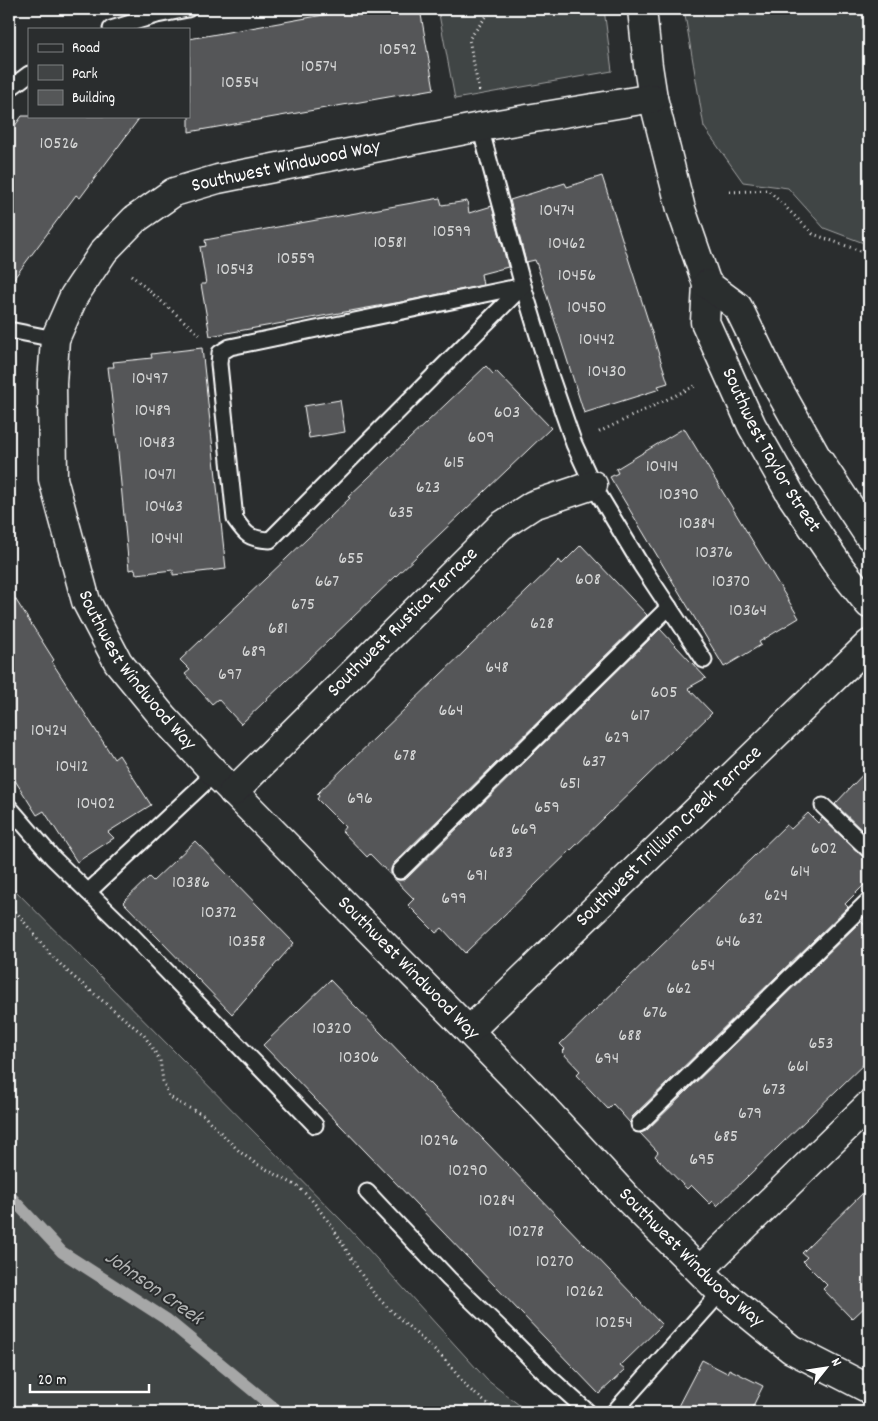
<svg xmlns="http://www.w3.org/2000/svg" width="878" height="1421" viewBox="0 0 878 1421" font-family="Dekko,sans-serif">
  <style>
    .green { fill: #414445; stroke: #a0a2a2 }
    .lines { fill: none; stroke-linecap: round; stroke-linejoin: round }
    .stream { stroke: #a6a7a7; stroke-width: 12 }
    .building { fill: #555758; stroke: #fff }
    .service-casing { stroke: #fff; stroke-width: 19 }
    .minor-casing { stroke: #fff; stroke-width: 31 }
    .path { stroke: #fff; stroke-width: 3; stroke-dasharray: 1 4; stroke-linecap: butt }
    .service { stroke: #2a2d2e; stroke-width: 15 }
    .minor { stroke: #2a2d2e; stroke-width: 28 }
    .labels { text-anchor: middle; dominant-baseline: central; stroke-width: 4; stroke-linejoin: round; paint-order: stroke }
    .number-label { font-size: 18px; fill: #d4d5d5 }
    .street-label { font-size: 20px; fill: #fff; stroke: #2a2d2e }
    .water-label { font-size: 21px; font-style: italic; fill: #b4b6b6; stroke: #2a2d2e }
  </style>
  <rect width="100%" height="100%" fill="#2a2d2e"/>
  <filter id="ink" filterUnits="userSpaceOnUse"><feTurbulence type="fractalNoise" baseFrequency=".02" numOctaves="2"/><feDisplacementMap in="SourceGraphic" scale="10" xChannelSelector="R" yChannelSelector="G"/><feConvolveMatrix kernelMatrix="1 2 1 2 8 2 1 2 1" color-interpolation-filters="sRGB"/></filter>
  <g filter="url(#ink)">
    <g class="green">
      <path d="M438,9h166l8,62 -157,28z"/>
      <path d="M684,9h185v236l-45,-17 -36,-40 -45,-6 -39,-55z"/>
      <path d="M9,884l337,341 141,155 41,32h-519z"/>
    </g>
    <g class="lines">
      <path class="stream" d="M9,1195l53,57 104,67 113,93"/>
    </g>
    <g class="building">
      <path d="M357,9h63l14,80 -245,43v-93z"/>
      <path d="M22,116h119l-61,82 -4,-3 -67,90v-151z"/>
      <path d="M602,176l66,207 -10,3 2,3 -76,24 -47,-148 -2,-5 -9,2 -16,-62 55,-17 2,4z"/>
      <path d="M440,198l2,7 25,-4 2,12 23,-7 16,61 -27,7 2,11 -82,17 -191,34 -9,-52h5l-6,-37 6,-1 -1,-6z"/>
      <path d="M202,348l24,221 -53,6v-5l-37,4 -1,-5 -6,1 -11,-118 -10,-85h6l-1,-5 39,-4 -1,-4z"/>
      <path d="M486,366l7,8 3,-3 55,57 -310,296 -23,-25 -6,5 -27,-30 5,-4 -10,-10 170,-162 -2,-1z"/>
      <path d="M340,400l5,32 -36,6 -5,-32z"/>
      <path d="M684,428l115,190 -40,24 2,3 -37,22 -114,-190 8,-4 -2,-4z"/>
      <path d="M581,545l66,70 -254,249 -2,5v5l2,3 5,3h5l4,-2 253,-249 46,49 -18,10 24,25 -247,240 -23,-25 -6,5 -28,-28 6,-6 -44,-45 -3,3 -25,-26 3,-4 -28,-28 2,-3 -2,-2 242,-234 3,4z"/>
      <path d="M9,589l45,71 -2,2 62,97 5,-4 32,50 -43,27 6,6 -37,24 -33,-51 -7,4 -28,-44z"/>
      <path d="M869,768v69l-34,-33z"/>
      <path d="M808,813l10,10 4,-5 41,39 6,2v21l-24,24 3,3 -216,210 -2,6 -17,-19 -5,5 -32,-34 4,-4 -18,-19 3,-3 -5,-5 226,-219 5,4z"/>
      <path d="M195,841l99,102 -62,71 -109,-112 26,-25 4,4z"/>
      <path d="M861,921l8,9v129l-152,147 -4,-5 -3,3 -19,-19 -4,4 -32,-33 3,-4 -18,-19 6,-2z"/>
      <path d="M330,980l332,345 -42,41 5,4 -26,24 -336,-349z"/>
      <path d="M869,1187v116l-17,16 -29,-30 4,-4 -24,-24 4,-4 -5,-4z"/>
      <path d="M702,1360l25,13 2,-4 34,17 -13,26h-75z"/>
    </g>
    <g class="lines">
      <g class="service-casing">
        <g id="service">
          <path d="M111,29l46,-14 31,-6"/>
          <path d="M9,89l20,-15"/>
          <path d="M480,127l43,159 27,89 24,69 19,41 48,80 63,95"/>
          <path d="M523,286l-253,254c-21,-1 -24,-5 -35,-21l-16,-155 1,-11 10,-6z"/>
          <path d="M9,330l46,9"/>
          <path d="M823,806l46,44"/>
          <path d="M9,807l44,51 70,68 192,199"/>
          <path d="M400,871l269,-264"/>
          <path d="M88,892l127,-119"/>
          <path d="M639,1124l230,-224"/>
          <path d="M367,1192l82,87 49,47 49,49 41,37"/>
          <path d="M614,1412l107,-120"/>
        </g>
      </g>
      <g class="minor-casing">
        <g id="minor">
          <path id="s1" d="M642,9l6,57 5,32 28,111 26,75 -2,38 47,104 39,69 50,74 28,35"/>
          <path id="s2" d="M653,98l-173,29 -262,52 -44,13 -40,28 -30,31 -30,45 -19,43 -3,44 1,96 33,122 32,61 45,55 52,56 254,258 74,76 87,94 91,91 70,57 78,40"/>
          <path d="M707,284l31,23 35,72 43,77 53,80"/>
          <path id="s3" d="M233,792l268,-266 32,-21 60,-20"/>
          <path id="s4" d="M469,1031l400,-387"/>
          <path d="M700,1270l169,-165"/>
        </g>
      </g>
      <g class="path">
        <path d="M479,91l-10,-52 23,-30"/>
        <path d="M730,192l38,-2 45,44 56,20"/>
        <path d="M131,275l69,60"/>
        <path d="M599,432l98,-47"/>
        <path d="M9,903l41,51 19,19 75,62 16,25 3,21 6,15 8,6 26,13 37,37 15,11 42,23 14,13 20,26 30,49 12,18 12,13 60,55 23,28 17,14 18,10"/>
      </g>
      <use href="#service" class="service"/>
      <use href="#minor" class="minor"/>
    </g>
  </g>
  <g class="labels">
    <g class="number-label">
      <text x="398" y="50">10592</text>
      <text x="319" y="67">10574</text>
      <text x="240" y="83">10554</text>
      <text x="59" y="144">10526</text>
      <text x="557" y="211">10474</text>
      <text x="452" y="232">10599</text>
      <text x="390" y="243">10581</text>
      <text x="567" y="244">10462</text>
      <text x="296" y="259">10559</text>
      <text x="235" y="270">10543</text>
      <text x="577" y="276">10456</text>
      <text x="587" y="308">10450</text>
      <text x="597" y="340">10442</text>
      <text x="607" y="372">10430</text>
      <text x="150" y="379">10497</text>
      <text x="153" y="411">10489</text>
      <text x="507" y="413">603</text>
      <text x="481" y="438">609</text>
      <text x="157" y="443">10483</text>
      <text x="454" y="463">615</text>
      <text x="662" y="467">10414</text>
      <text x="160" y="475">10471</text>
      <text x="428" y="488">623</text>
      <text x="679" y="495">10390</text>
      <text x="164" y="507">10463</text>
      <text x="401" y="513">635</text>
      <text x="697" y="524">10384</text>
      <text x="167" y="539">10441</text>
      <text x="714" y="553">10376</text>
      <text x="351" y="559">655</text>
      <text x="588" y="580">608</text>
      <text x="327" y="582">667</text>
      <text x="731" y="582">10370</text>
      <text x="303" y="605">675</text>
      <text x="748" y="611">10364</text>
      <text x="542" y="624">628</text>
      <text x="278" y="629">681</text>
      <text x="254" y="652">689</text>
      <text x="497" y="668">648</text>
      <text x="230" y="675">697</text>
      <text x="664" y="693">605</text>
      <text x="451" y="711">664</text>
      <text x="640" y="716">617</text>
      <text x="49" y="731">10424</text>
      <text x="617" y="738">629</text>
      <text x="405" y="756">678</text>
      <text x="594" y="762">637</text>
      <text x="72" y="767">10412</text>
      <text x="570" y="784">651</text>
      <text x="360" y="799">696</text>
      <text x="96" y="804">10402</text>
      <text x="547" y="808">659</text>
      <text x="524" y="830">669</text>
      <text x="824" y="849">602</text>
      <text x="501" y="853">683</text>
      <text x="800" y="872">614</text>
      <text x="477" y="876">691</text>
      <text x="191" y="883">10386</text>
      <text x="776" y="896">624</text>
      <text x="454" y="899">699</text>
      <text x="219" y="913">10372</text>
      <text x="751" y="919">632</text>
      <text x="247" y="942">10358</text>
      <text x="728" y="942">646</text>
      <text x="703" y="966">654</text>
      <text x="679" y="989">662</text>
      <text x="655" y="1013">676</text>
      <text x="332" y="1029">10320</text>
      <text x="630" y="1036">688</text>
      <text x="821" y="1044">653</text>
      <text x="359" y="1058">10306</text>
      <text x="607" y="1059">694</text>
      <text x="798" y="1067">661</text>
      <text x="774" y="1090">673</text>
      <text x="750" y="1114">679</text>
      <text x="726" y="1137">685</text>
      <text x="439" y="1141">10296</text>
      <text x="702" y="1160">695</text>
      <text x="468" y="1171">10290</text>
      <text x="497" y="1201">10284</text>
      <text x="526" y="1232">10278</text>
      <text x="555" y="1262">10270</text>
      <text x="585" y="1292">10262</text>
      <text x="614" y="1323">10254</text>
    </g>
    <g class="street-label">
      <text transform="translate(286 167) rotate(-12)">Southwest Windwood Way</text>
      <text stroke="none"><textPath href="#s1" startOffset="466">Southwest Taylor Street</textPath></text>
      <text stroke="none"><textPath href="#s3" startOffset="240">Southwest Rustica Terrace</textPath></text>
      <text stroke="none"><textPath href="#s2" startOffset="1034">Southwest Windwood Way</textPath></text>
      <text stroke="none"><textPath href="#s4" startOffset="279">Southwest Trillium Creek Terrace</textPath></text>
      <text stroke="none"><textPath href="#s2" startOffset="1439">Southwest Windwood Way</textPath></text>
      <text stroke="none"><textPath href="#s2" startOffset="1844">Southwest Windwood Way</textPath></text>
    </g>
    <g class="water-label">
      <text transform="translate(153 1289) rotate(35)">Johnson Creek</text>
    </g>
  </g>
  <rect width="878" height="1421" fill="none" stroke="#2a2d2e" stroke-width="30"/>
  <rect x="15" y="15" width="848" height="1391" fill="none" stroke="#fff" stroke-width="2" filter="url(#ink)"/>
  <rect x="28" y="28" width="162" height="90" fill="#2a2d2e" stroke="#7f8182"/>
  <rect x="38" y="44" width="25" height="8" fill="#2a2d2e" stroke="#7f8182"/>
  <text x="72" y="52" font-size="15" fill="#ffffff">Road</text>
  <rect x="38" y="65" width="25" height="15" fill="#414445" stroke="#7f8182"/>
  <text x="72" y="78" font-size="15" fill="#ffffff">Park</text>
  <rect x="38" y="90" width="25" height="15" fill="#555758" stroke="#7f8182"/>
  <text x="72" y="102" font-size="15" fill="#ffffff">Building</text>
  <g transform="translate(826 1368) rotate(60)" stroke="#2a2d2e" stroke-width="4" paint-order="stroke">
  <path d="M0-4L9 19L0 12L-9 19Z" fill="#ffffff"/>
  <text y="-8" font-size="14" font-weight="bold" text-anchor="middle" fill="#ffffff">N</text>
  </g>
  <path d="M30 1384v8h119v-8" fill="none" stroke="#ffffff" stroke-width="2.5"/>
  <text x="38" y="1384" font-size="15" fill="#ffffff" stroke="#2a2d2e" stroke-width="4" paint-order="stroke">20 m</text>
</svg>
